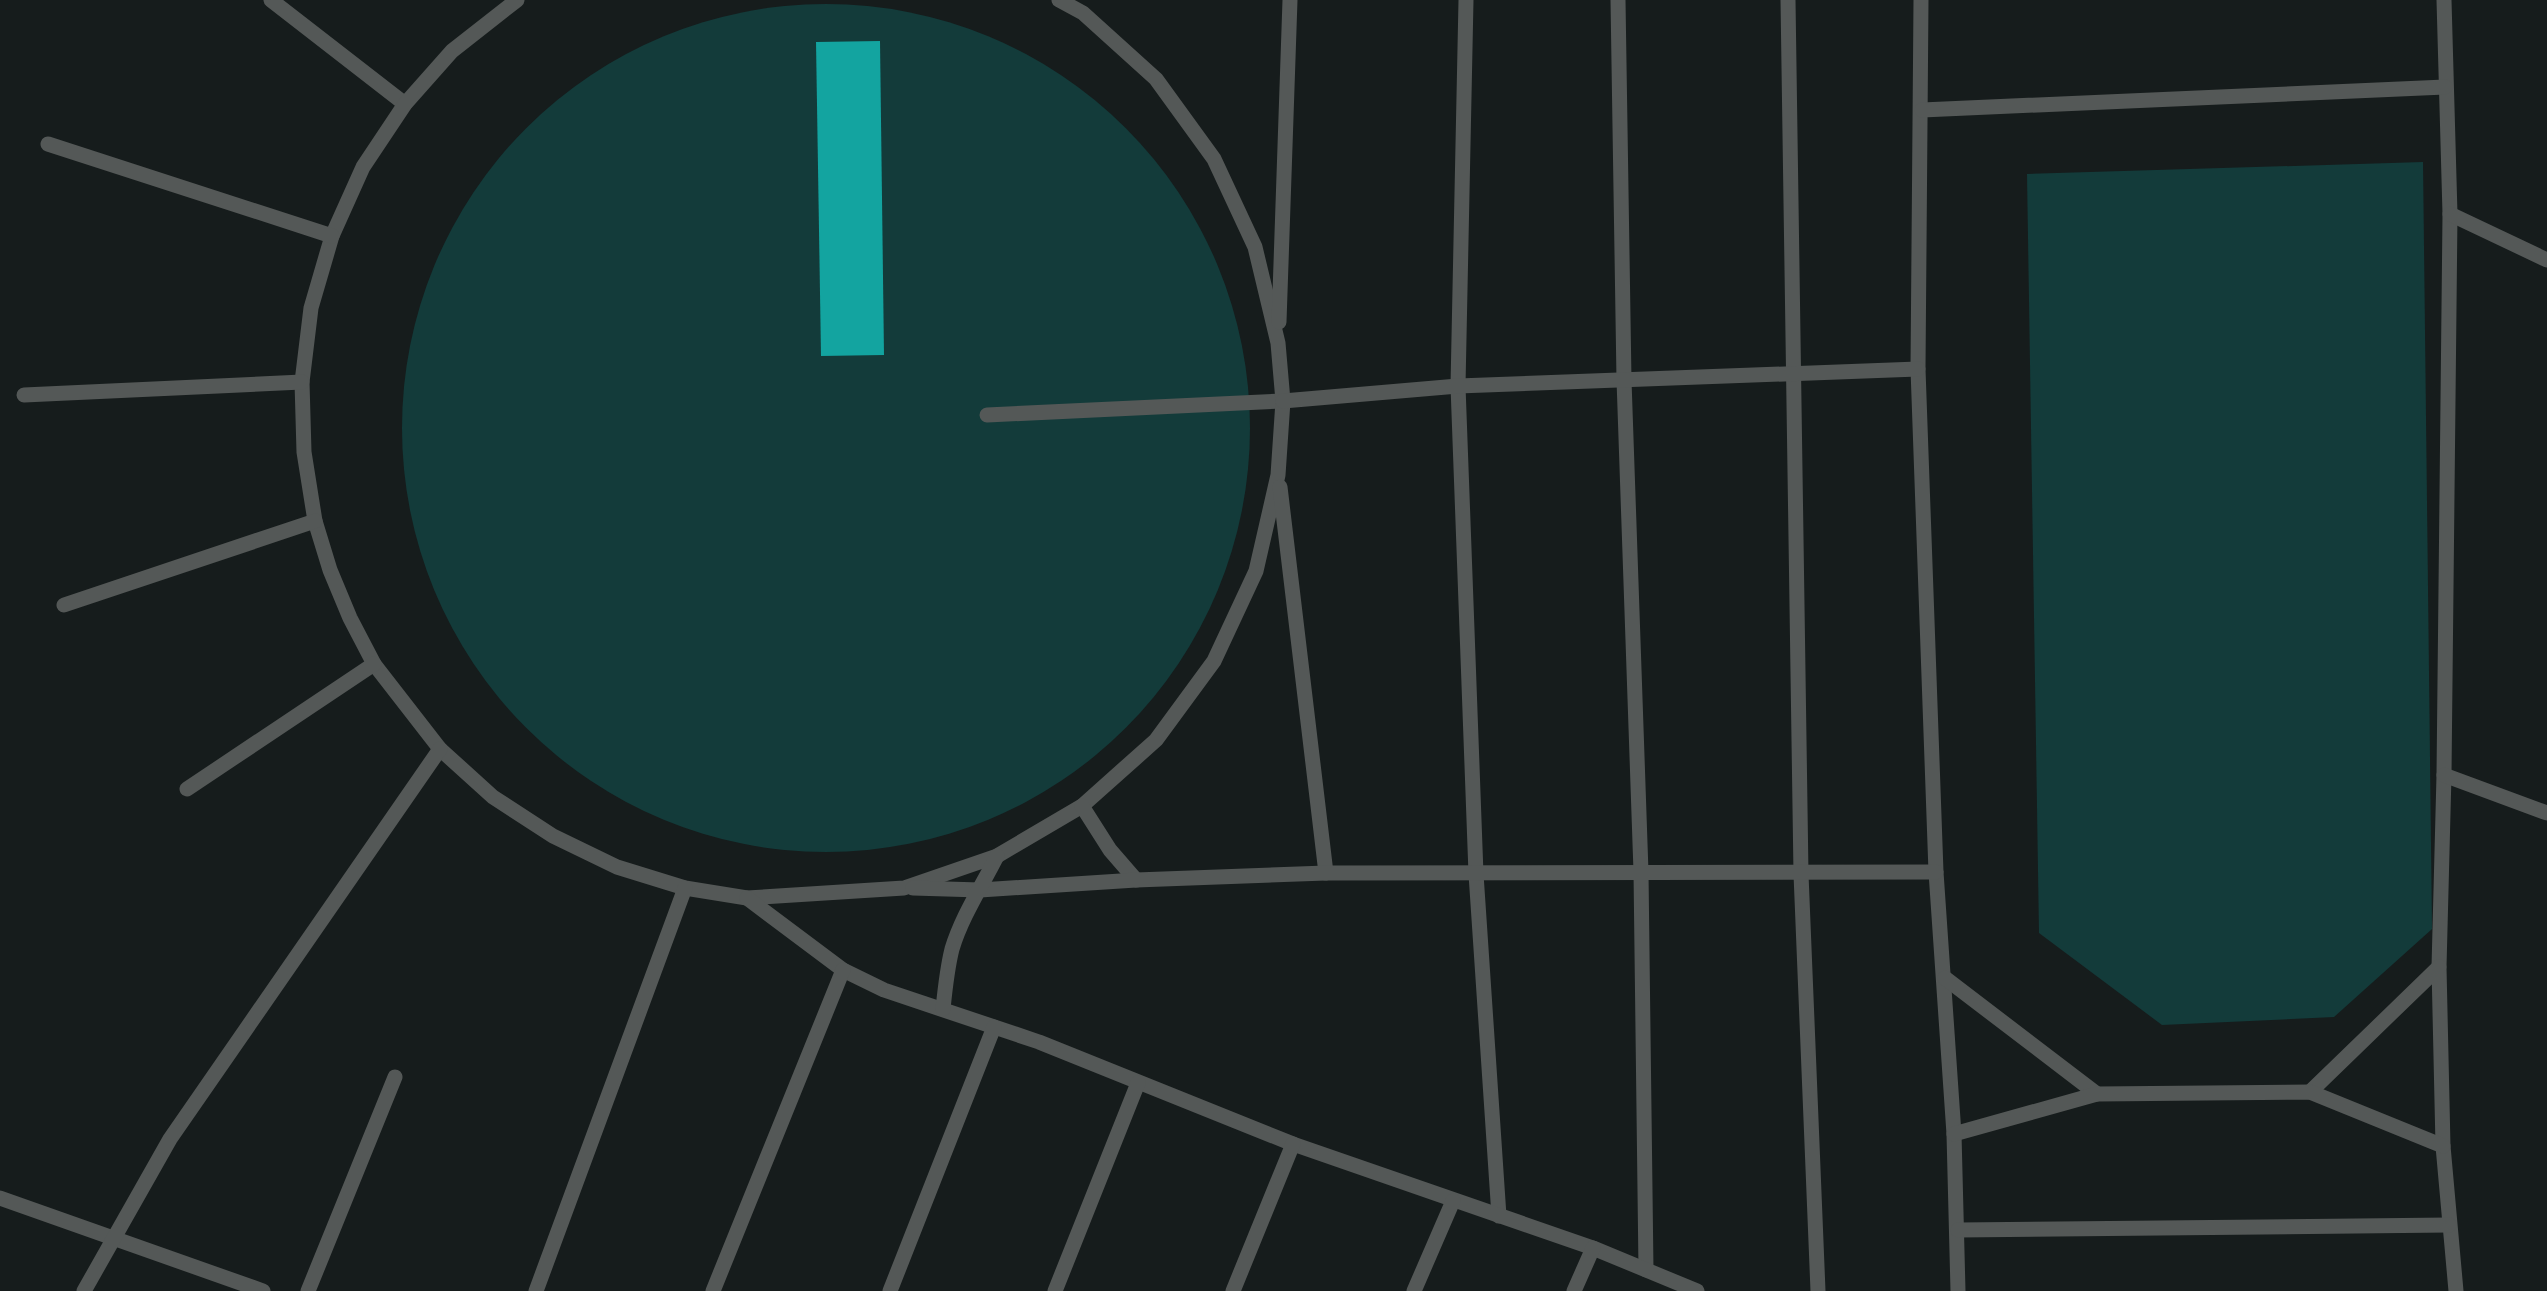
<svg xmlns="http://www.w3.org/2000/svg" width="2547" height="1291" viewBox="0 0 2547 1291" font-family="'Asap Condensed',sans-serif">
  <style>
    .green { fill: #133b3a }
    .building { fill: #13a4a0 }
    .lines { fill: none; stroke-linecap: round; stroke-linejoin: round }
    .service { stroke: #545857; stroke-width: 15 }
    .minor { stroke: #545857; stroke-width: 15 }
  </style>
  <rect width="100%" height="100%" fill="#161c1c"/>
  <g class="green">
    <circle cx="826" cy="428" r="424"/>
    <path d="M2423,162l9,767 -98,88 -172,8 -123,-92 -12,-759z"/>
  </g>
  <path class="building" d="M880,41l4,314 -63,1 -5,-314z"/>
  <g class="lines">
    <path class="service" d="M987,415l296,-14"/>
    <g class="minor">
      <path d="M271,0l134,104"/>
      <path d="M517,0l-65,51 -47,53 -42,63 -31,69 -21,72 -9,74 2,70 11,69 15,49 20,48 24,46 66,85 53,48 60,39 64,31 68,21 62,10 157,-10 93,-32 85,-50 74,-66 58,-79 42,-90 22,-96 5,-74 -5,-58 -23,-96 -41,-88 -58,-80 -73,-66 -24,-13"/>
      <path d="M1466,0l-8,386 18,488 23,342"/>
      <path d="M1618,0l6,380 17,492 5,398"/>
      <path d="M1788,0l13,874 17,417"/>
      <path d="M1921,0l-3,369 18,503 18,262 4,157"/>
      <path d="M2444,0l6,214 -6,561 -5,192 4,179 13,145"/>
      <path d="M1922,110l523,-23"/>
      <path d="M48,144l284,92"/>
      <path d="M2450,214l97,46"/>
      <path d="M1279,322l11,-322"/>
      <path d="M24,395l278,-13"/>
      <path d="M1283,401l175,-15 460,-17"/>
      <path d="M1280,487l46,386"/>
      <path d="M64,605l251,-84"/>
      <path d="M2444,775l103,38"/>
      <path d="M187,789l187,-125"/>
      <path d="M1082,806l28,44 26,30"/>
      <path d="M913,888l67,2 156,-10 190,-7 610,-1"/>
      <path d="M747,898l96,72 41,20 155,52 254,102 300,104 104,43"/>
      <path d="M1945,978l152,116"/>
      <path d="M943,1009c2,-20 4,-40 9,-60 10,-33 30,-63 45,-93"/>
      <path d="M2310,1092l129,-125"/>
      <path d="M1954,1134l143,-40 213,-2 133,54"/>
      <path d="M0,1198l263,93"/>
      <path d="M1958,1230l491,-5"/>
      <path d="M84,1291l86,-152 270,-390"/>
      <path d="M308,1291l87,-214"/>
      <path d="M536,1291l149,-403"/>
      <path d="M713,1291l130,-321"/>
      <path d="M890,1291l104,-264"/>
      <path d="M1055,1291l83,-208"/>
      <path d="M1233,1291l60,-147"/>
      <path d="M1414,1291l39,-90"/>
      <path d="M1574,1291l19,-43"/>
    </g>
  </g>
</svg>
